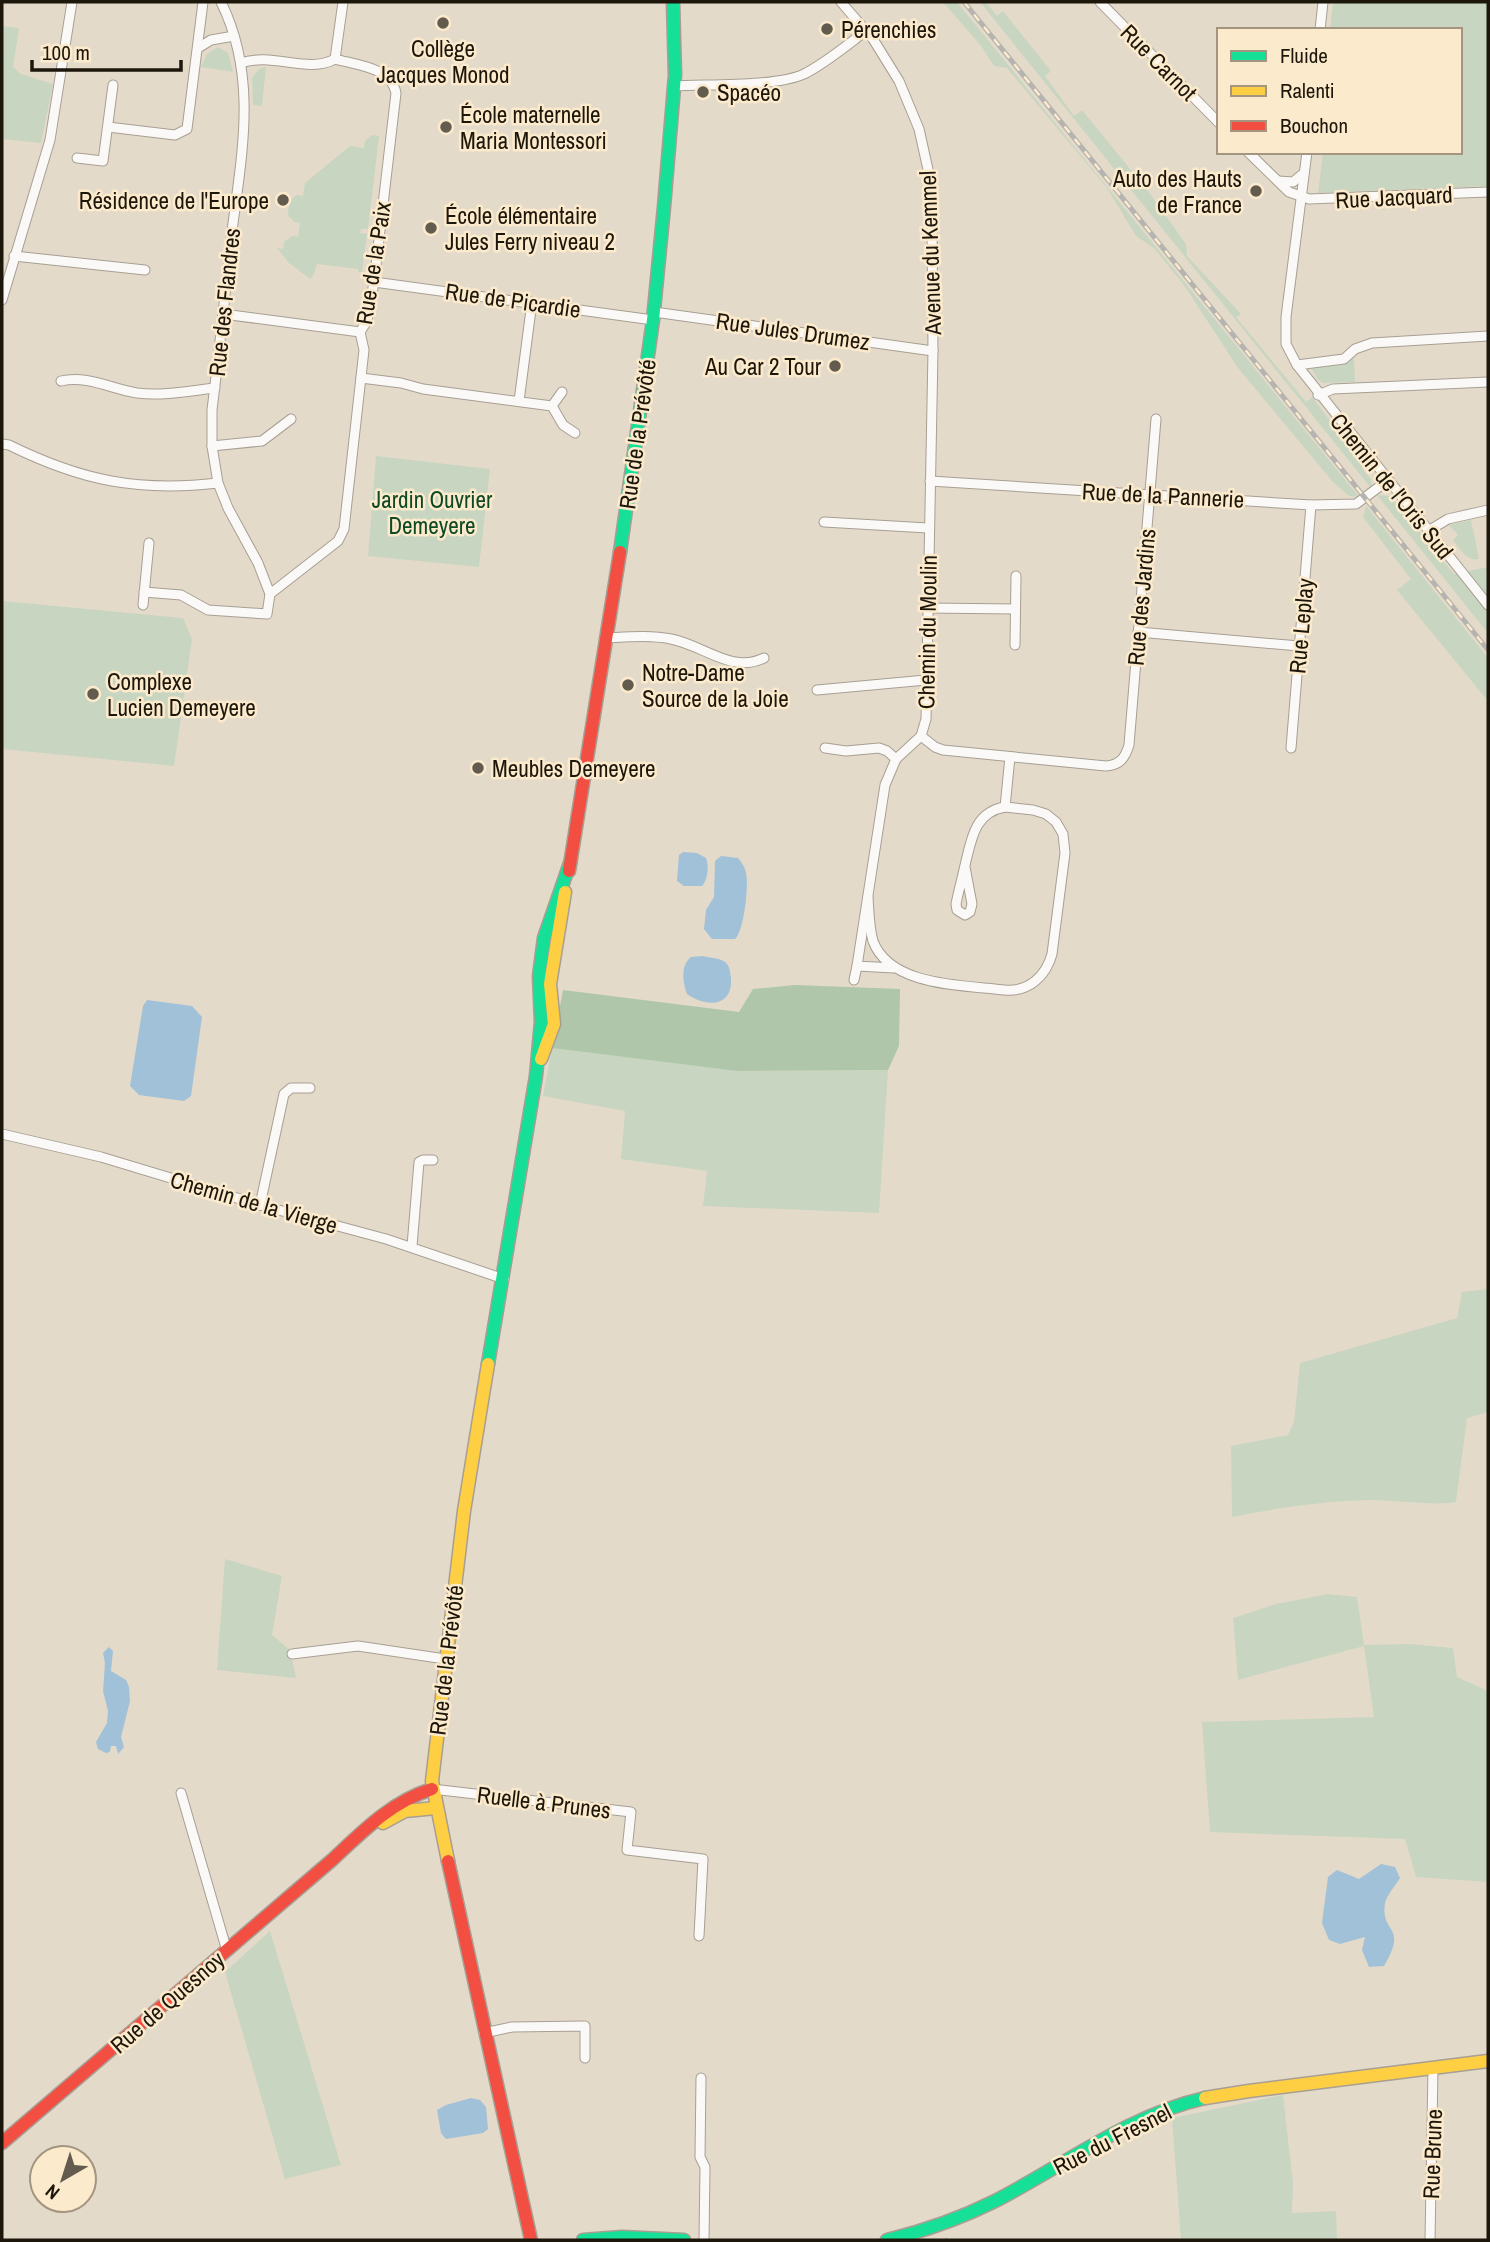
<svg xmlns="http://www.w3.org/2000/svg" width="1490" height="2242" viewBox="0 0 1490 2242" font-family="'Archivo Narrow',sans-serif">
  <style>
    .green { fill: #c8d6c1 }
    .forest { fill: #afc6aa }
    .water { fill: #a0c1d7 }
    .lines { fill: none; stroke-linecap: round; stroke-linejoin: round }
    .stream { stroke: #a0c1d7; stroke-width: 2.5 }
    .street-casing { stroke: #a79f93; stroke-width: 11 }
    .fast-casing { stroke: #a79f93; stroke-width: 15 }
    .slow-casing { stroke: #a79f93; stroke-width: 15 }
    .jam-casing { stroke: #a79f93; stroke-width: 15 }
    .street { stroke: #fbf9f7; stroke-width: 9 }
    .fast { stroke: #16e098; stroke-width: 12 }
    .slow { stroke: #ffcf43; stroke-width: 12 }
    .jam { stroke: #f24e42; stroke-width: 12 }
    .rail-casing { stroke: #b6b4b0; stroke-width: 5 }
    .rail { stroke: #fceacc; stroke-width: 2.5; stroke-dasharray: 8; stroke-linecap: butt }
    .poi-dot { fill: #635b4e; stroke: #fceacc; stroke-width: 2.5 }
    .labels { text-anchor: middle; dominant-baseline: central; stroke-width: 5; stroke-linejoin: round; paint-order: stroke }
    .poi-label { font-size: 23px; fill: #1d160b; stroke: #fceacc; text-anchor: start }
    .street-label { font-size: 23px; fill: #1d160b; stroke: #fceacc }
    .park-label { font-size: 23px; fill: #0d4925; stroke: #fceacc }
  </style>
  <rect width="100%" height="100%" fill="#e4daca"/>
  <g class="green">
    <path d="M943,2h14l402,495 -10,-1 -16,-14 -95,-114 -54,-83 -30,-37 -18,-12 -29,-48 -100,-120 -13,-2 -13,-20z"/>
    <path d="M980,2h6l11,14 6,-5 48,60 -6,5 29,40 8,-6 66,81 38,53 1,12 54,58 -5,3 70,85 6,-5 48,63 4,11 7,8v9z"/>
    <path d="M1333,2h155v184l-170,7 5,-41h137v-122h-130z"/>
    <path d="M2,26l17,2 -6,39 8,7 32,10 -12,59 -39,-4z"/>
    <path d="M218,47l10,6 5,19 -32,-5 6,-13z"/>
    <path d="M266,67l-4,39 -9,-1 -1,-27 7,-9z"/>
    <path d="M372,135l7,1 -11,93h-7l-1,4 7,1 -5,38h-4v-3l-41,-5 -3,10 -4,5 -21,-16 -12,-15 6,1 1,-7 8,-6 6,1 2,-14 -6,-1 -6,-7 1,-14 8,-6 6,1 2,-13 45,-37 14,2 1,-7z"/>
    <path d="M1354,358l1,24 -32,1 -6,-4 -5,-10 3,-3 28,-1z"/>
    <path d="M376,456l114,13 -11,98 -111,-11z"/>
    <path d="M1377,495l13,1 64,78 34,-7v66z"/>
    <path d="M1366,506l122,152v43l-91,-111 14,-11 -48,-62z"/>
    <path d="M1471,520l8,39c-12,3 -19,-10 -26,-19l5,-5 -9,-10z"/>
    <path d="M2,601l181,17 9,21 -18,127 -172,-17z"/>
    <path d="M552,1048l185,23 151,-1 -9,143 -176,-7 4,-35 -86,-12 4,-48 -82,-15z"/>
    <path d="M1488,1289v123l-21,6 -11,84c-20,4 -62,-2 -86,-2 -47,1 -92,8 -138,17l-1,-71 57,-11 6,-13 6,-59 157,-45 5,-26z"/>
    <path d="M225,1559l57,17 -10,59 18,15 6,28 -79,-8z"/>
    <path d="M1328,1594l29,3 7,48 46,-1 43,4 4,29 31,14v191l-72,-5 -11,-38 -195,-7 -8,-110 172,-5 -10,-71 -126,34 -5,-62 43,-14z"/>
    <path d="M270,1931l71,234 -56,14 -60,-207z"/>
    <path d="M1283,2095l10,89 -1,29 44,-2 1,29h-156l-9,-122z"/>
  </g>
  <path class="forest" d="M795,985l105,4 -1,57 -11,24 -151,1 -185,-23 11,-58 176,22 14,-23z"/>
  <g class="water">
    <path d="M683,852l14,1 9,5c3,7 2,22 -4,28h-18l-7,-5 2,-26z"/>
    <path d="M721,856l17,2c4,5 7,9 8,15 3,11 -2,59 -11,66h-23l-8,-10 2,-19 8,-13 1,-36z"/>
    <path d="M703,956c7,2 17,2 22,6 5,4 5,10 6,16 2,29 -24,30 -44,16 -4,-12 -7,-28 4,-37z"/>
    <path d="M147,1000l45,6 10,11 -11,79 -7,5 -45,-6 -9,-9 13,-80z"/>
    <path d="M109,1647l4,4 -2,20 15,9 3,7 1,14 -9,36 3,10 -6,7 -2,-8h-5l-1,6 -4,1 -8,-4 -2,-7 11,-19 1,-12 -5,-20 2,-28 -2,-10z"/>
    <path d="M1381,1864l14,3 5,11c-5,8 -13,17 -15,25 -5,31 24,22 -1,63l-15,1 -7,-17 3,-13 -25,7 -11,-4 -7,-17 6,-46 9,-7 22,9z"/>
    <path d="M471,2098l9,2 6,7 2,22 -5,4 -37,6 -5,-6 -4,-23 9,-5z"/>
  </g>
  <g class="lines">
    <path class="stream" d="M946,2239v1"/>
    <g class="street-casing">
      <g id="street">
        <path d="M221,2c38,77 20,155 10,237 -6,57 -12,114 -19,171v36l6,37 10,25 30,55 12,31"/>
        <path d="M841,2l32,37 26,42 20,48 10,45 3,50 1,127 -7,368 -5,17 14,11 8,3 163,16c14,-1 19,-8 23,-21l27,-326"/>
        <path d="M1100,2l119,121"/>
        <path d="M1320,30l3,-28"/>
        <path d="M198,48l13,-8 23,-4"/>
        <path d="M335,59c21,6 56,8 61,34l-22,189 -7,39 -7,11"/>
        <path d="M335,59l8,-57"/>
        <path d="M241,63c31,-11 67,11 94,-4"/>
        <path d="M674,86c33,-2 102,1 130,-12 22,-11 43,-29 63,-44"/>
        <path d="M108,127l67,8 12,-6 16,-127"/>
        <path d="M1248,152l41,40 20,7 179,-7"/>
        <path d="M1307,152l-21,165v27l11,21 191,240"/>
        <path d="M77,158l26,3 10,-76"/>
        <path d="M1278,181l15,1 11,-9"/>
        <path d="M14,256l131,14"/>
        <path d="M374,282l279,38"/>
        <path d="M2,300l48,-160 22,-138"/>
        <path d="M654,312l279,39"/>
        <path d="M223,314l137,18"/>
        <path d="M1297,365l47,-6 11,-10 17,-6 116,-7"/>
        <path d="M361,378l40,5 22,6 129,17"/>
        <path d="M61,381c27,-6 50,8 76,12 26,3 52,-2 78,-5"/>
        <path d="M562,392l-10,14 11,19 12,8"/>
        <path d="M1318,395l15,-6 155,-7"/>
        <path d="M519,401l13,-99"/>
        <path d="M2,444l7,1c73,36 129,47 209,38"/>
        <path d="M212,446l50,-5 29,-22"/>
        <path d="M930,481l381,24 45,-1 31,-23"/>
        <path d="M824,522l104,6"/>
        <path d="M1428,531l20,-12 40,-9"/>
        <path d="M144,592l37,3 27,15 59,4 3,-20 68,-53 6,-12 20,-179 -4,-18"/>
        <path d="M143,605l6,-62"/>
        <path d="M927,608l88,1"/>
        <path d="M1138,632l161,14"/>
        <path d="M606,638c22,-1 44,-3 65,1 32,6 61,35 93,19"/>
        <path d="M1015,645l1,-69"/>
        <path d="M817,690l109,-10"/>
        <path d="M825,748l21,3 33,-3 8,3 9,8 25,-23"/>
        <path d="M1291,748l20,-243"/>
        <path d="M965,867l7,37 -2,8 -5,3 -8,-5 -1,-6c3,-15 7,-29 10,-43 6,-25 10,-49 39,-54l5,-50"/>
        <path d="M868,897c1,15 1,30 5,44 17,46 92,44 132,49 24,2 41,-14 47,-36l13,-101 -2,-19 -7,-12 -10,-8 -13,-4 -28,-3"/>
        <path d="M894,968l-37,-2 28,-181 11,-26"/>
        <path d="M854,980l3,-14"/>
        <path d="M2,1134l99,23 159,48 126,34 118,40"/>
        <path d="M260,1205l24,-111 7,-6h19"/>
        <path d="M412,1246l7,-84 4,-2h10"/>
        <path d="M292,1654l66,-8 87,13"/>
        <path d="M432,1789l199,23 -4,38 76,9 -4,77"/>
        <path d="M181,1793l46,158"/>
        <path d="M484,2033l28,-6 73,-1v32"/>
        <path d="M701,2078l-1,79 5,10 -1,73"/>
        <path d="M1430,2240l3,-172"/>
      </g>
    </g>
    <g class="fast-casing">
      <g id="fast">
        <path d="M620,552l33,-232 11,-113 11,-132 -2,-73"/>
        <path d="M488,1364l48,-288 5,-54 -2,-46 5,-38 26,-75"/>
        <path d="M583,2240l39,-3 62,3"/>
        <path d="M887,2240c37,-9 72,-21 106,-38 71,-36 133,-86 212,-104"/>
      </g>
    </g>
    <g class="slow-casing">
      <g id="slow">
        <path d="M541,1059l13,-35 -4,-40 15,-92"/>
        <path d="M383,1823l22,-12 31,-3"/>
        <path d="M448,1861l-16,-80 32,-270 24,-147"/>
        <path d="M1205,2098l44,-7 239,-30"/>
      </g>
    </g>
    <g class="jam-casing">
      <g id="jam">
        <path d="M569,871l51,-319"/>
        <path d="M448,1861l83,379"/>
        <path d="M2,2143l330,-283c31,-29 59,-58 100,-71"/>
      </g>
    </g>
    <use href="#street" class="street"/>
    <use href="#fast" class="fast"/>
    <use href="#slow" class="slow"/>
    <use href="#jam" class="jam"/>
    <g class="rail-casing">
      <path id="rail" d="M964,2l524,648"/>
    </g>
    <use href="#rail" class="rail"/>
  </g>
  <g class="poi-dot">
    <circle cx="443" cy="23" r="7"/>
    <circle cx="827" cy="29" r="7"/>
    <circle cx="703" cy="92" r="7"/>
    <circle cx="446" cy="127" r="7"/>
    <circle cx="1256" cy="191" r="7"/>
    <circle cx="283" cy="200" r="7"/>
    <circle cx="431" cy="228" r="7"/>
    <circle cx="835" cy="366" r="7"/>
    <circle cx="628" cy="685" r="7"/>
    <circle cx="93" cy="694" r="7"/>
    <circle cx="478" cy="768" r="7"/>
  </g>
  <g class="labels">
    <g class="poi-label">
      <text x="841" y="29">Pérenchies</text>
      <text x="443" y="48" text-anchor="middle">Collège<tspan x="443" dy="26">Jacques Monod</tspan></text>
      <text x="717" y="92">Spacéo</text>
      <text x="460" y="114">École maternelle<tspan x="460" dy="26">Maria Montessori</tspan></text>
      <text x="1242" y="178" text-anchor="end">Auto des Hauts<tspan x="1242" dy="26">de France</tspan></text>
      <text x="269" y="200" text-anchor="end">Résidence de l'Europe</text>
      <text x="445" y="215">École élémentaire<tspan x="445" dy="26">Jules Ferry niveau 2</tspan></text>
      <text x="821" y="366" text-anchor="end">Au Car 2 Tour</text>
      <text x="642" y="672">Notre-Dame<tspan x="642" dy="26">Source de la Joie</tspan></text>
      <text x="107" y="681">Complexe<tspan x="107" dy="26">Lucien Demeyere</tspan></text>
      <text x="492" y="768">Meubles Demeyere</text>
    </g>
    <g class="street-label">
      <text transform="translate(1159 62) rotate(45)">Rue Carnot</text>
      <text transform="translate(1394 197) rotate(-3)">Rue Jacquard</text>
      <text transform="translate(930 253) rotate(-92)">Avenue du Kemmel</text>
      <text transform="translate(373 263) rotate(-81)">Rue de la Paix</text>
      <text transform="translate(513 300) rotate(8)">Rue de Picardie</text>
      <text transform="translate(224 302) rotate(-84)">Rue des Flandres</text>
      <text transform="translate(793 331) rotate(8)">Rue Jules Drumez</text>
      <text transform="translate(637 434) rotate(-82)">Rue de la Prévôté</text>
      <text transform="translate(1392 486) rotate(51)">Chemin de l'Oris Sud</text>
      <text transform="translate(1163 495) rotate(3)">Rue de la Pannerie</text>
      <text transform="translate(1141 597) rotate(-85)">Rue des Jardins</text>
      <text transform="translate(1301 626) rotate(-85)">Rue Leplay</text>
      <text transform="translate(927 632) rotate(-89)">Chemin du Moulin</text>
      <text transform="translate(254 1202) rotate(16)">Chemin de la Vierge</text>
      <text transform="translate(446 1660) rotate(-83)">Rue de la Prévôté</text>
      <text transform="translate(544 1802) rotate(7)">Ruelle à Prunes</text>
      <text transform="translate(167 2002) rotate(-41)">Rue de Quesnoy</text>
      <text transform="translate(1112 2139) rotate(-27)">Rue du Fresnel</text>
      <text transform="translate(1432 2154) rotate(-88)">Rue Brune</text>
    </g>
    <g class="park-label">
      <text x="432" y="499">Jardin Ouvrier<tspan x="432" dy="26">Demeyere</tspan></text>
    </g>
  </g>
  <rect width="1490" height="2242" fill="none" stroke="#1d160b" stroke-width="7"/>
  <rect x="1217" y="28" width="245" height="126" fill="#fceacc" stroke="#a3957f" stroke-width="2"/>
  <rect x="1231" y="51" width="35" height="10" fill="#16e098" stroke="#a3957f" stroke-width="2"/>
  <text x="1280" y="63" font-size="21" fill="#1d160b">Fluide</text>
  <rect x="1231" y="86" width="35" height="10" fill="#ffcf43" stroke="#a3957f" stroke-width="2"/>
  <text x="1280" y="98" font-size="21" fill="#1d160b">Ralenti</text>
  <rect x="1231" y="121" width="35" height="10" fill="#f24e42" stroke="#a3957f" stroke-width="2"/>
  <text x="1280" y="133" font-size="21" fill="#1d160b">Bouchon</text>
  <g transform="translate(63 2179) rotate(219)"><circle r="33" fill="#fceacc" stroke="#a3957f" stroke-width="2"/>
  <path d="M0-5L12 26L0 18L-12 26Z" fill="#635b4e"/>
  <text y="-10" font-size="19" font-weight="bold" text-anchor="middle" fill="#1d160b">N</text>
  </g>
  <path d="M32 60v10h149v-10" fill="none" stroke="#1d160b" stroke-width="3.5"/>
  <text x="42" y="60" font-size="21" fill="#1d160b" stroke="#fceacc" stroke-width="5" paint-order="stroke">100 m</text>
</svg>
